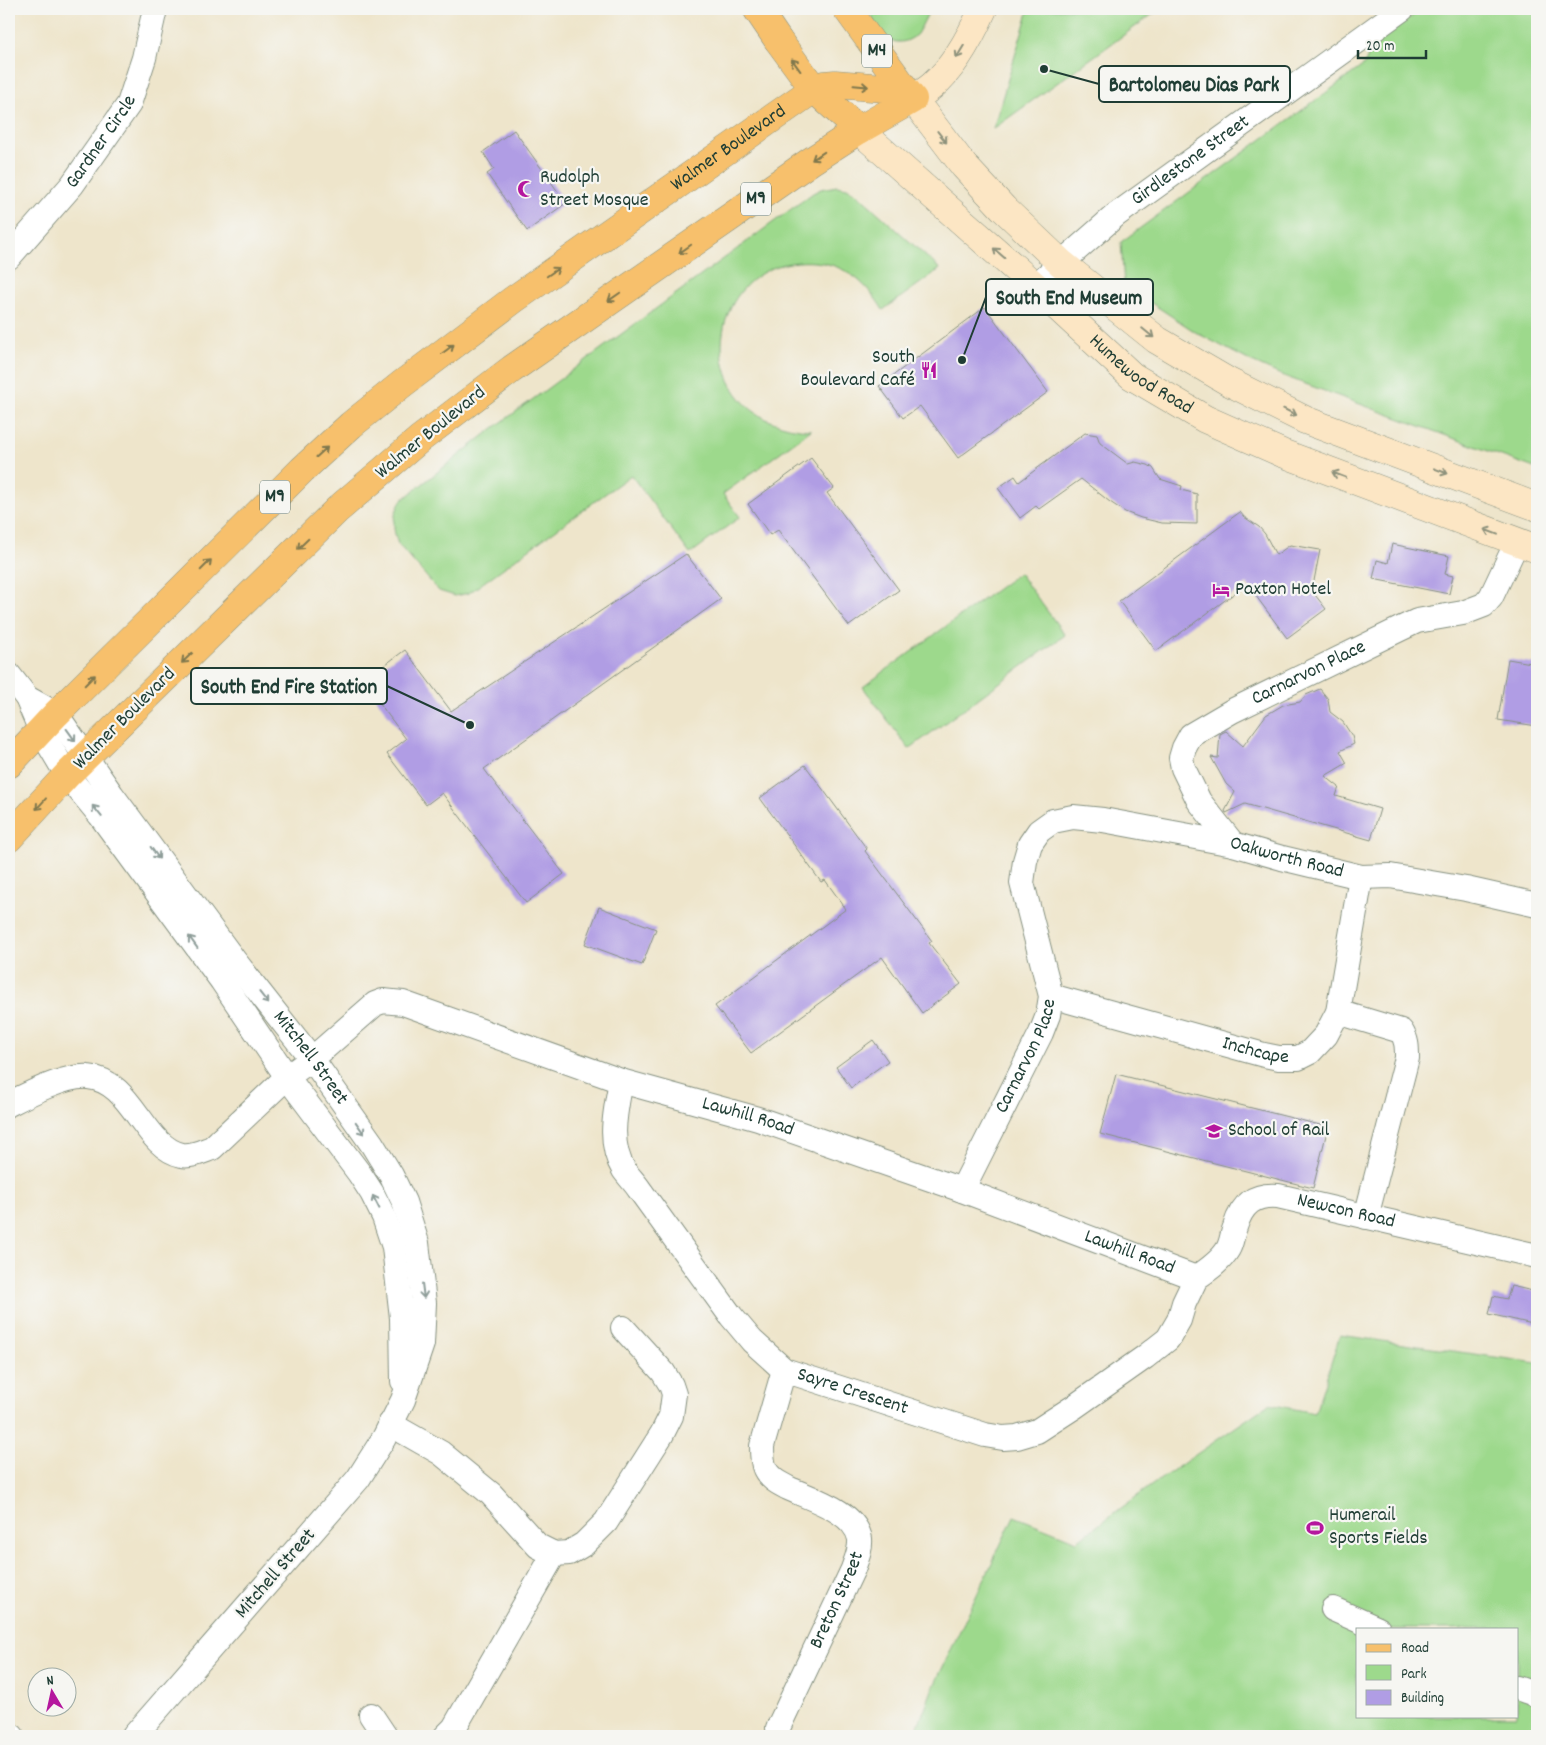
<svg xmlns="http://www.w3.org/2000/svg" width="1546" height="1745" viewBox="0 0 1546 1745" font-family="Dekko,sans-serif">
  <style>
    .green { fill: #9dd98c; stroke: #5e8b60; fill-rule: evenodd }
    .building { fill: #b09de4 }
    .lines { fill: none; stroke-linecap: round; stroke-linejoin: round }
    .street-casing { stroke: #869180; stroke-width: 26 }
    .secondary-casing { stroke: #869180; stroke-width: 29 }
    .primary-casing { stroke: #869180; stroke-width: 29 }
    .highway-casing { stroke: #869180; stroke-width: 29 }
    .street { stroke: #fff; stroke-width: 24 }
    .secondary { stroke: #fce6c4; stroke-width: 28 }
    .primary { stroke: #f7c06c; stroke-width: 28 }
    .highway { stroke: #f7c06c; stroke-width: 28 }
    .oneway { stroke: #8e927c }
    .oneway2 { stroke: #80784d }
    .oneway3 { stroke: #8f9e9a }
    .labels { text-anchor: middle; dominant-baseline: central; stroke-width: 4.5; stroke-linejoin: round; paint-order: stroke }
    .shield { fill: #f6f6f2; stroke: #60746d; stroke-width: 1 }
    .shield-label { font-size: 19px; font-weight: bold; fill: #1f3d34 }
    .street-label { font-size: 20px; fill: #1f3d34; stroke: #f6f6f2 }
    .poi-label { font-size: 20px; fill: #1f3d34; stroke: #f6f6f2; text-anchor: start }
    .leader { fill: none; stroke: #1f3d34; stroke-width: 2 }
    .callout-dot { fill: #1f3d34; stroke: #f6f6f2; stroke-width: 2 }
    .callout { fill: #f6f6f2; stroke: #1f3d34; stroke-width: 2 }
    .callout-label { font-size: 21px; text-anchor: middle; font-weight: bold; fill: #1f3d34 }
  </style>
  <rect width="100%" height="100%" fill="#f6f6f2"/>
  <filter id="ink" filterUnits="userSpaceOnUse"><feTurbulence type="fractalNoise" baseFrequency=".02" numOctaves="2"/><feDisplacementMap in="SourceGraphic" scale="10" xChannelSelector="R" yChannelSelector="G"/><feConvolveMatrix kernelMatrix="1 2 1 2 8 2 1 2 1" color-interpolation-filters="sRGB"/></filter>
  <filter id="wash" filterUnits="userSpaceOnUse"><feTurbulence type="fractalNoise" baseFrequency=".0096" numOctaves="4" result="noise"/><feDisplacementMap in="SourceGraphic" scale="20" xChannelSelector="R" yChannelSelector="G"/><feGaussianBlur stdDeviation="1.12" result="paint"/><feColorMatrix in="noise" values="0 0 0 0 0 0 0 0 0 0 0 0 0 0 0 0 0 1.4 0 .05"/><feComposite in="paint" operator="in"/></filter>
  <g filter="url(#wash)">
    <rect width="100%" height="100%" fill="#eee5cb"/>
    <g class="green">
      <path d="M868,9h62c-4,8 -8,17 -13,25 -5,5 -11,8 -18,8 -17,0 -24,-20 -31,-33z"/>
      <path d="M1029,9h131l-167,120z"/>
      <path d="M1422,9h112l3,17v443l-256,-94 -29,-13 -55,-29 -73,-48 -3,-43 243,-177 9,-20z"/>
      <path d="M837,186l10,2 9,5 84,76 -57,41c-15,-25 -37,-46 -68,-48 -114,-9 -132,162 -4,168l-88,64 17,23 -50,37 -59,-79 -162,118 -14,3 -16,-5 -41,-47c-6,-16 -6,-29 4,-44l89,-70 322,-237 8,-4z"/>
      <path d="M1019,573l46,62 -156,114 -46,-62z"/>
      <path d="M1340,1335l197,28v373h-623l18,-46 82,-174 63,25 75,-56 117,-81 46,9zM1357,1629h160v87h-160z"/>
    </g>
    <g id="blocks">
      <g class="building">
        <path d="M514,130l52,73 -39,28 -40,-57 7,-5 -11,-17z"/>
        <path d="M985,307l63,85 -90,66 -38,-52 -17,12 -24,-32z"/>
        <path d="M1085,433l12,2 3,8 28,21 7,-2 13,3 5,3 7,11 22,7 -1,4 16,4v30l-35,-1 -21,-5 -16,-6 -15,-10 -29,-23 -42,30 -3,-3 -16,12 -22,-30 17,-12 4,6z"/>
        <path d="M811,458l23,30 -7,5 72,97 -50,36 -71,-96 -8,5 -22,-31z"/>
        <path d="M1240,512l4,5 15,10 6,7 11,21 14,-10 30,5 -8,41 14,18 -39,29 -40,-54 -91,67 -37,-50z"/>
        <path d="M1392,544l57,12 -4,18 8,2 -4,18 -76,-15 4,-19 11,3z"/>
        <path d="M686,554l35,45 -237,170 80,105 -38,29 -84,-110 -16,12 -39,-51 19,-15 -43,-58 42,-31 46,61z"/>
        <path d="M1508,659l29,5v62l-39,-6z"/>
        <path d="M1320,689l8,10 2,13 13,10 9,14 2,8 -14,7 7,12 -22,13 14,11 -3,9 44,13 -9,31 -126,-36 -19,9 -1,-2 10,-19 -9,-8 -15,-27 7,1 2,-24 6,-3 17,15 23,-31 17,-10 17,-3 6,-7z"/>
        <path d="M805,765l62,84 -2,2 67,90 -3,2 32,41 -39,29 -40,-56 -131,96 -36,-47 131,-97 -21,-29 -4,2 -61,-84z"/>
        <path d="M599,907l57,22 -14,36 -57,-21z"/>
        <path d="M873,1040l15,21 -37,27 -15,-21z"/>
        <path d="M1116,1074l212,53 -15,61 -213,-54z"/>
        <path d="M1511,1286l26,6v33l-48,-11 4,-18 14,3z"/>
      </g>
    </g>
  </g>
  <g filter="url(#ink)">
    <use href="#blocks" fill-opacity="0" stroke="#869180" stroke-width="1"/>
    <g class="lines">
      <g class="street-casing">
        <g id="street">
          <path id="s1" d="M9,257l63,-72 57,-81 15,-46 11,-49"/>
          <path id="s2" d="M1035,286l81,-71 286,-206"/>
          <path d="M9,675l18,23 14,33 26,44 33,40 122,166 65,96 72,96 13,20 12,24 10,30 8,71 1,63"/>
          <path id="s3" d="M27,698l29,16 56,81 122,165 78,99 60,85 19,31 13,27 13,41 7,60 -2,41 -19,56 -19,38 -26,41 -224,257"/>
          <path id="s4" d="M1233,844l-34,-43 -16,-33 -2,-10 3,-10 7,-13 41,-24 168,-82 17,-8 46,-8 21,-8 7,-8 26,-55"/>
          <path id="s5" d="M1051,996l213,59 15,3h19l12,-6 16,-17 12,-23 23,-135"/>
          <path d="M1338,1012l63,19c6,9 6,16 6,27l-41,159"/>
          <path id="s6" d="M621,1081c-5,28 -14,62 3,89 5,7 11,13 15,19l92,127 21,25 32,29 201,65 18,3 14,-1 20,-6 37,-24 71,-50 23,-18 11,-19 5,-17 12,-25"/>
          <path id="s7" d="M9,1104c19,-10 58,-29 79,-27 44,3 55,70 94,78 9,2 21,-4 30,-7l75,-71 25,-18 63,-55 8,-3 20,2 218,78 137,38 204,71 234,88"/>
          <path id="s8" d="M962,1190l79,-157 7,-18 3,-19 -29,-113 3,-22 5,-17 9,-13 14,-10 20,-4 30,3 130,24 49,14 79,19 29,-1 76,13 71,16"/>
          <path id="s9" d="M1196,1278c12,-8 25,-17 32,-29 4,-7 4,-15 7,-22 7,-23 19,-33 43,-31l259,60"/>
          <path d="M390,1424l51,29 50,41 47,52 16,8 15,-1 15,-9 22,-22 56,-88 9,-18 3,-22 -3,-9 -8,-13 -40,-44"/>
          <path d="M1333,1609l45,20"/>
          <path d="M1517,1688l20,7"/>
          <path d="M371,1715l14,21"/>
          <path id="s10" d="M778,1728l75,-159c3,-9 8,-19 7,-30 -5,-28 -49,-40 -72,-51 -9,-5 -18,-9 -23,-19 -3,-7 -3,-15 -3,-23l22,-76"/>
          <path d="M9,1736h3"/>
          <path d="M446,1736l8,-8 100,-174"/>
        </g>
      </g>
      <g class="secondary-casing">
        <g id="secondary">
          <path d="M983,9c-12,27 -28,58 -51,77 -6,5 -13,9 -19,13l51,67 40,43 57,54 96,77 72,42 76,38 232,87"/>
          <path id="s11" d="M859,130l176,156 97,90 73,43 77,34 255,96"/>
        </g>
      </g>
      <g class="primary-casing">
        <g id="primary">
          <path d="M778,40l36,49 45,41"/>
          <path id="s12" d="M9,764l47,-50 246,-244 49,-45 51,-41 111,-84 301,-211 9,-4 12,-1 61,5 12,4 5,6 -54,31 -48,31 -299,208 -92,70 -83,71 -270,265 -58,63"/>
        </g>
      </g>
      <g class="highway-casing">
        <g id="highway">
          <path d="M757,9l21,31"/>
          <path d="M847,9l61,84"/>
        </g>
      </g>
      <use href="#street" class="street"/>
      <use href="#secondary" class="secondary"/>
      <use href="#primary" class="primary"/>
      <use href="#highway" class="highway"/>
    </g>
    <defs><path id="oneway-shaft" d="M-6 0H5M1.5-3L5.5 0L1.5 3" fill="none" stroke-width="1.6" stroke-linecap="round" stroke-linejoin="round" transform="scale(1.25)"/></defs>
    <g class="oneway">
      <use href="#oneway-shaft" transform="translate(960 52) rotate(121)"/>
      <use href="#oneway-shaft" transform="translate(942 137) rotate(52)"/>
      <use href="#oneway-shaft" transform="translate(999 253) rotate(-139)"/>
      <use href="#oneway-shaft" transform="translate(1148 333) rotate(39)"/>
      <use href="#oneway-shaft" transform="translate(1290 412) rotate(26)"/>
      <use href="#oneway-shaft" transform="translate(1441 471) rotate(21)"/>
      <use href="#oneway-shaft" transform="translate(1339 475) rotate(-159)"/>
      <use href="#oneway-shaft" transform="translate(1491 532) rotate(-159)"/>
    </g>
    <g class="oneway2">
      <use href="#oneway-shaft" transform="translate(796 65) rotate(-126)"/>
      <use href="#oneway-shaft" transform="translate(861 86) rotate(5)"/>
      <use href="#oneway-shaft" transform="translate(818 156) rotate(147)"/>
      <use href="#oneway-shaft" transform="translate(685 249) rotate(145)"/>
      <use href="#oneway-shaft" transform="translate(553 272) rotate(-35)"/>
      <use href="#oneway-shaft" transform="translate(614 297) rotate(145)"/>
      <use href="#oneway-shaft" transform="translate(448 349) rotate(-37)"/>
      <use href="#oneway-shaft" transform="translate(322 452) rotate(-42)"/>
      <use href="#oneway-shaft" transform="translate(303 544) rotate(136)"/>
      <use href="#oneway-shaft" transform="translate(206 565) rotate(-45)"/>
      <use href="#oneway-shaft" transform="translate(187 658) rotate(136)"/>
      <use href="#oneway-shaft" transform="translate(90 680) rotate(-45)"/>
      <use href="#oneway-shaft" transform="translate(41 804) rotate(132)"/>
    </g>
    <g class="oneway3">
      <use href="#oneway-shaft" transform="translate(71 735) rotate(54)"/>
      <use href="#oneway-shaft" transform="translate(97 811) rotate(-129)"/>
      <use href="#oneway-shaft" transform="translate(155 853) rotate(54)"/>
      <use href="#oneway-shaft" transform="translate(193 942) rotate(-126)"/>
      <use href="#oneway-shaft" transform="translate(264 998) rotate(52)"/>
      <use href="#oneway-shaft" transform="translate(360 1128) rotate(55)"/>
      <use href="#oneway-shaft" transform="translate(376 1202) rotate(-117)"/>
      <use href="#oneway-shaft" transform="translate(423 1291) rotate(83)"/>
    </g>
  </g>
  <defs>
    <g id="mosque-bare" transform="scale(1.35)"><path d="M3.5-4.9A6 6 0 1 0 3.5 4.9A5 5 0 1 1 3.5-4.9Z" fill="#b5179e" stroke="#f6f6f2" stroke-width="2.5" paint-order="stroke"/></g>
    <g id="restaurant-bare" transform="scale(1.35)"><path d="M-5-6h1v4h1v-4h1v4h1v-4h1v5L-1.5 .5V6h-2V.5L-5-1ZM5-6V6H3V1.5H1.5Q1.5-4 5-6Z" fill="#b5179e" stroke="#f6f6f2" stroke-width="2.5" paint-order="stroke"/></g>
    <g id="hotel-bare" transform="scale(1.35)"><path d="M-6-4.5h1.5V1H6V5H4.5V3h-9V5H-6ZM-4 0a1.8 1.8 0 1 1 3.6 0ZM.5 0V-2.5h3Q6-2.5 6 0Z" fill="#b5179e" stroke="#f6f6f2" stroke-width="2.5" paint-order="stroke"/></g>
    <g id="school-bare" transform="scale(1.35)"><path d="M0-5L7-2L0 1L-7-2ZM-4 1L0 2.5L4 1V4Q0 6-4 4Z" fill="#b5179e" stroke="#f6f6f2" stroke-width="2.5" paint-order="stroke"/></g>
    <g id="stadium-bare" transform="scale(1.35)"><path d="M0-5a6.5 5 0 1 0 0 10a6.5 5 0 1 0 0-10ZM-3.5-1.8h7v3.6h-7Z" fill="#b5179e" stroke="#f6f6f2" stroke-width="2.5" paint-order="stroke"/></g>
  </defs>
  <g fill-rule="evenodd">
    <use href="#mosque-bare" x="526" y="189"/>
    <use href="#restaurant-bare" x="929" y="370"/>
    <use href="#hotel-bare" x="1221" y="590"/>
    <use href="#school-bare" x="1214" y="1131"/>
    <use href="#stadium-bare" x="1315" y="1528"/>
  </g>
  <g class="labels">
    <g class="shield">
      <rect x="862" y="34.5" width="30" height="33" rx="4"/>
      <rect x="741" y="182.5" width="30" height="33" rx="4"/>
      <rect x="260" y="480.5" width="30" height="33" rx="4"/>
    </g>
    <g class="shield-label">
      <text x="877" y="51">M4</text>
      <text x="756" y="199">M9</text>
      <text x="275" y="497">M9</text>
    </g>
    <g class="street-label">
      <text stroke="none"><textPath href="#s1" startOffset="148">Gardner Circle</textPath></text>
      <text stroke="none"><textPath href="#s12" startOffset="950">Walmer Boulevard</textPath></text>
      <text stroke="none"><textPath href="#s2" startOffset="200">Girdlestone Street</textPath></text>
      <text stroke="none"><textPath href="#s11" startOffset="374">Humewood Road</textPath></text>
      <text transform="translate(431 433) rotate(-39)">Walmer Boulevard</text>
      <text stroke="none"><textPath href="#s4" startOffset="260">Carnarvon Place</textPath></text>
      <text transform="translate(125 719) rotate(-45)">Walmer Boulevard</text>
      <text stroke="none"><textPath href="#s8" startOffset="642">Oakworth Road</textPath></text>
      <text stroke="none"><textPath href="#s5" startOffset="212">Inchcape</textPath></text>
      <text stroke="none"><textPath href="#s8" startOffset="149">Carnarvon Place</textPath></text>
      <text stroke="none"><textPath href="#s3" startOffset="461">Mitchell Street</textPath></text>
      <text stroke="none"><textPath href="#s7" startOffset="851">Lawhill Road</textPath></text>
      <text stroke="none"><textPath href="#s9" startOffset="195">Newcon Road</textPath></text>
      <text stroke="none"><textPath href="#s7" startOffset="1256">Lawhill Road</textPath></text>
      <text stroke="none"><textPath href="#s6" startOffset="420">Sayre Crescent</textPath></text>
      <text transform="translate(276 1574) rotate(-49)">Mitchell Street</text>
      <text stroke="none"><textPath href="#s10" startOffset="141">Breton Street</textPath></text>
    </g>
    <g class="poi-label">
      <text x="540" y="178">Rudolph<tspan x="540" dy="23">Street Mosque</tspan></text>
      <text x="915" y="358" text-anchor="end">South<tspan x="915" dy="23">Boulevard Café</tspan></text>
      <text x="1235" y="590">Paxton Hotel</text>
      <text x="1228" y="1131">School of Rail</text>
      <text x="1329" y="1516">Humerail<tspan x="1329" dy="23">Sports Fields</tspan></text>
    </g>
  </g>
  <path class="leader" d="M1044 69L1099 84M962 360L986 297M470 725L387 686"/>
  <g class="callout-dot">
    <circle cx="1044" cy="69" r="5"/>
    <circle cx="962" cy="360" r="5"/>
    <circle cx="470" cy="725" r="5"/>
  </g>
  <g class="callout">
    <rect x="1099" y="66" width="191" height="36" rx="5"/>
    <rect x="986" y="279" width="167" height="36" rx="5"/>
    <rect x="191" y="668" width="196" height="36" rx="5"/>
  </g>
  <g class="callout-label">
    <text x="1194" y="91">Bartolomeu Dias Park</text>
    <text x="1069" y="304">South End Museum</text>
    <text x="289" y="693">South End Fire Station</text>
  </g>
  <rect width="1546" height="1745" fill="none" stroke="#f6f6f2" stroke-width="30"/>
  <rect x="1356" y="1628" width="162" height="90" fill="#f6f6f2" stroke="#a0aca6"/>
  <rect x="1366" y="1644" width="25" height="8" fill="#f7c06c" stroke="#a0aca6"/>
  <text x="1401" y="1652" font-size="15" fill="#1f3d34">Road</text>
  <rect x="1366" y="1665" width="25" height="15" fill="#9dd98c" stroke="#a0aca6"/>
  <text x="1401" y="1678" font-size="15" fill="#1f3d34">Park</text>
  <rect x="1366" y="1690" width="25" height="15" fill="#b09de4" stroke="#a0aca6"/>
  <text x="1401" y="1702" font-size="15" fill="#1f3d34">Building</text>
  <g transform="translate(52 1692) rotate(351)"><circle r="24" fill="#f6f6f2" stroke="#a0aca6"/>
  <path d="M0-4L9 19L0 12L-9 19Z" fill="#b5179e"/>
  <text y="-8" font-size="14" font-weight="bold" text-anchor="middle" fill="#1f3d34">N</text>
  </g>
  <path d="M1358 50v8h68v-8" fill="none" stroke="#1f3d34" stroke-width="2.5"/>
  <text x="1366" y="50" font-size="15" fill="#1f3d34" stroke="#f6f6f2" stroke-width="4" paint-order="stroke">20 m</text>
</svg>
